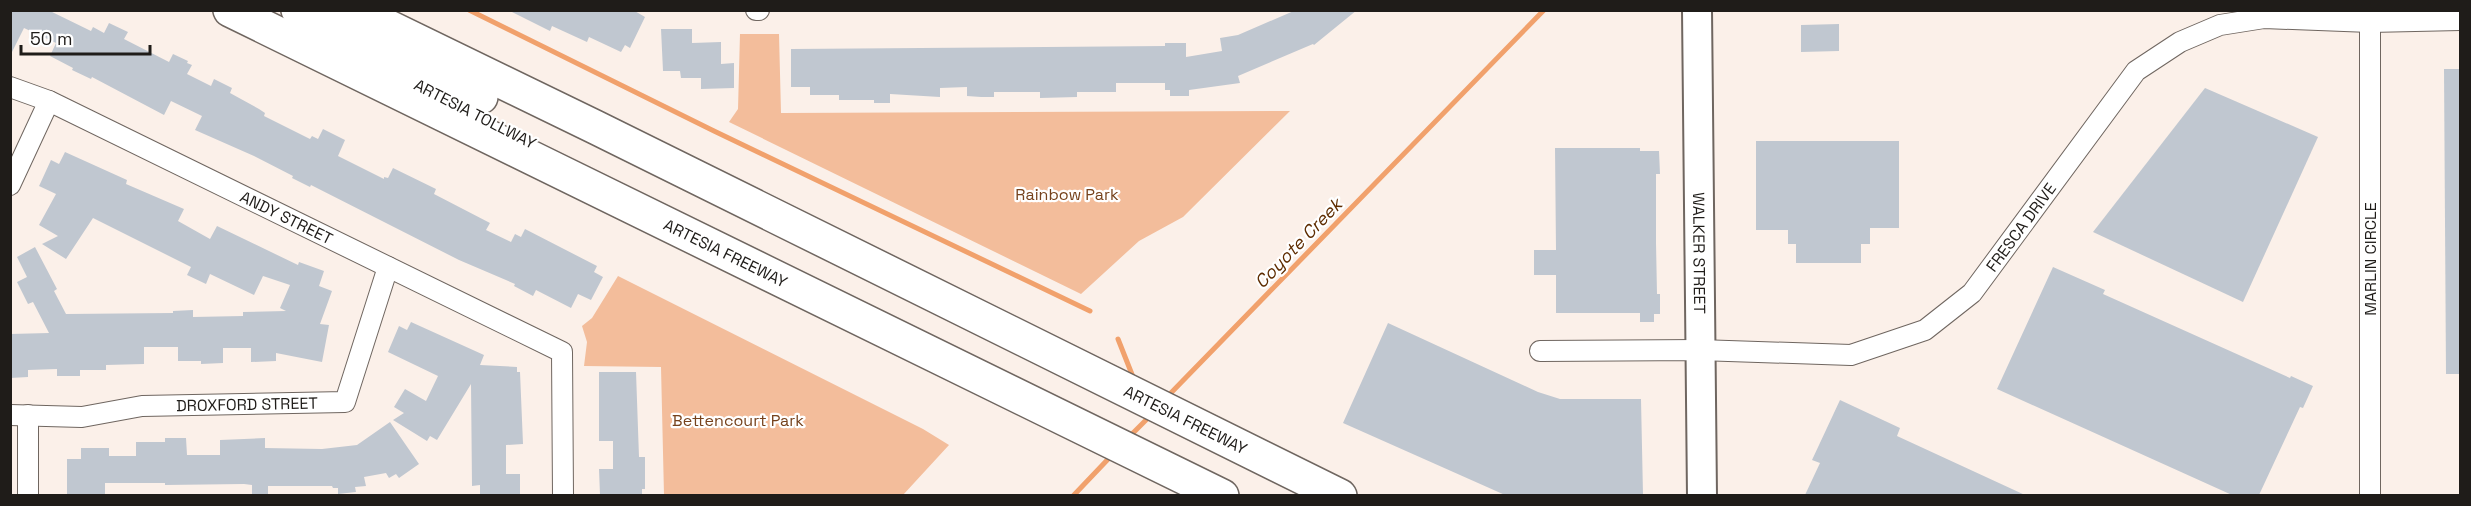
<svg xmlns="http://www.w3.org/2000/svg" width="2471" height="506" viewBox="0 0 2471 506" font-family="'Space Grotesk',sans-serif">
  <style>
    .green { fill: #f3bd9b }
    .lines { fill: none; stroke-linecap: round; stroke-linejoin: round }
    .stream { stroke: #f1a16c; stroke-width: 5 }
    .building { fill: #c0c7d0 }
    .street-casing { stroke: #6f6660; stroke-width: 22 }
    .secondary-casing { stroke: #6f6660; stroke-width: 32 }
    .highway-casing { stroke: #6f6660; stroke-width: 36 }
    .street { stroke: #fff; stroke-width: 20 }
    .secondary { stroke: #fff; stroke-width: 28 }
    .highway { stroke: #fff; stroke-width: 33 }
    .labels { text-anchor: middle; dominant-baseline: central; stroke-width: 4.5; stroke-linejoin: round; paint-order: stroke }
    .street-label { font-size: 16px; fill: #1f1c19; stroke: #fff }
    .park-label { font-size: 16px; fill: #76421c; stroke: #fff }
    .water-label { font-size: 18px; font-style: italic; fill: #5e2c00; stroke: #fff }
  </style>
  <rect width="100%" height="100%" fill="#fbf0e9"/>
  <g class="green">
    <path d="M740,34h39l2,79 509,-2 -107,106 -44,24 -58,53 -352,-172 9,-13z"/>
    <path d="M618,276l305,153 26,16 -46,50h-239l-3,-128 -77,-1 3,-24 -5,-16 10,-8z"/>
  </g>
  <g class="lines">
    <g class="stream">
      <path d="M469,10l245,121 376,180"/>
      <path d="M1118,339l17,43"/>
      <path d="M1166,398l378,-388"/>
      <path d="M1129,437l23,-23"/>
      <path d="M1073,496l39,-41"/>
    </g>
  </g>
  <g class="building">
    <path d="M10,10h38l43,21 2,-4 11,6 5,-10 19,9 -4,7 45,23 4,-8 15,7 -1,2 5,2 -5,9 24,12 3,-7 18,9 -2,5 29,16 6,4 -1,3 46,23 2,-3 6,3 5,-10 22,11 -7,16 46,23v-2l4,1 5,-10 43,21 -2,5 56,29 -4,7 25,12 4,-8 6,3 4,-8 72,37 -3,6 9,5 -12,23 -13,-6 -7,14 -35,-18 -3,6 -19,-10 1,-2 -56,-24 -148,-75 -1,2 -18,-9 1,-2 -39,-20 -59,-26 7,-14 -31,-15 -7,14 -72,-38 -1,2 -19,-9 1,-2 -23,-12 6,-13 -32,-15 -14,28z"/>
    <path d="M508,10h125l12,7 -15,31 -5,-3 -4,7 -32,-15 -2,5 -35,-16 -2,5z"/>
    <path d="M1296,10h61l-43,35 -1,-1 -75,32 2,7 -51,7v6h-19v-6h-5v-7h-49v9h-39v5l-37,1v-6h-46v5h-13l-14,-1v-9l-27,1v9l-50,-3v9h-16v-3h-35v-5h-29v-8h-19v-38l374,-3v-3h21v14l36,-6 -2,-13 18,-3z"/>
    <path d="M1839,24v27l-38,1v-27z"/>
    <path d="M661,29h31v14l29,-1v22l13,-1v25l-33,1v-11h-20l-1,-7h-17z"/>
    <path d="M2444,69h16v305h-14z"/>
    <path d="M2205,88l113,49 -75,165 -150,-70z"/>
    <path d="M1756,141h143v87h-29v16h-9v19h-65v-19h-8v-14h-32z"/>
    <path d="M1555,148h85v3h19l1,23h-4v69l1,51h3v20h-6v8h-14v-9h-84v-38h-22v-25h22z"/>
    <path d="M65,152l62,28 -1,4 58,25 -6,12 32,18 7,-13 81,39 1,-3 25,9 -5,15 13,5 -12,33 9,1 -7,37 -46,-9v8l-25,1v-14h-28v15l-22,1v-3h-23v-14h-34v17l-38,1v5h-26v6h-23v-7l-29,1v7l-18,1v-44l39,-1 -16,-31 -5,2 -11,-22 10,-5 -10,-20 18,-10 22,42 -3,2 12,23 107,-1v-2l20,-1v7l50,-1v-4l43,-1 -6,-3 10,-23 -27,-9 -9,19 -44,-21 -4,10 -19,-9 4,-8 -98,-49 -27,41 -24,-15 16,-8 -19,-11 17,-31 -17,-8 1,-2 11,-24 8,4z"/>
    <path d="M2053,267l52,23 -2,4 187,84 1,-2 22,10 -10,22 -3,-1 -41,88h-27l-235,-106z"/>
    <path d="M411,322l73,33 -4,10 37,2v5h3l3,72 -17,1v29h14v21h-40v-10l-8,1 -1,-102 -34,56 -7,-4 -3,5 -34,-21 11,-7 -10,-6 11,-18 21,12 12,-25 -50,-24 11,-26 8,4z"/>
    <path d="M1388,323l150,69 22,7h81l2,96h-138l-162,-72z"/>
    <path d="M599,372h37l3,85h6v32h-3v6h-42l-1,-26h14v-28h-14z"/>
    <path d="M1840,400l60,28 -3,8 128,59h-220l15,-32 -8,-3z"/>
    <path d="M390,422l29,42 -20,14 -3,-4 -7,4 -3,-5 -22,4 2,9 -11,1 1,5 -18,2v-6h-5l-1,-2h-64v9h-16v-10l-8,-1 -79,1v-2h-60v12h-38v-36h14v-11h28v8h27v-14h29v-4h21l1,17h33v-15l45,-2v10l57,1 35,-4z"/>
  </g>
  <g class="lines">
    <g class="street-casing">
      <g id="street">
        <path d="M756,10h3"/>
        <path id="s1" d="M10,87l39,14 513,251 1,144"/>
        <path d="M10,185l39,-84"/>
        <path id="s2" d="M1540,351l159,-1 152,5 74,-25 47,-37 164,-222 44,-29 40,-17 44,-7 106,4 90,-2"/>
        <path id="s3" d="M10,415l72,2 60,-11 203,-4 43,-135"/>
        <path d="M28,415v81"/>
        <path d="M2370,496v-474"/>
      </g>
    </g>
    <g class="secondary-casing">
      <g id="secondary">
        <path id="s4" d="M1697,10l5,486"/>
      </g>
    </g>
    <g class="highway-casing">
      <g id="highway">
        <path id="s5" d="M230,10l992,486"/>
        <path d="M298,10l183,87"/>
        <path id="s6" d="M354,10l241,117 745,369"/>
      </g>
    </g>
    <use href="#street" class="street"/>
    <use href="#secondary" class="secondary"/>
    <use href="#highway" class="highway"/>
  </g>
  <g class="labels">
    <g class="street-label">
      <text transform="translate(475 114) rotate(27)">ARTESIA TOLLWAY</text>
      <text stroke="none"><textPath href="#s1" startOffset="306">ANDY STREET</textPath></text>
      <text stroke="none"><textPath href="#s2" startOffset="531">FRESCA DRIVE</textPath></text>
      <text stroke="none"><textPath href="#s5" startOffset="552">ARTESIA FREEWAY</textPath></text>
      <text stroke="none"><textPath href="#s4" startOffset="243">WALKER STREET</textPath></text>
      <text transform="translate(2370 259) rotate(-90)">MARLIN CIRCLE</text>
      <text stroke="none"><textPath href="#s3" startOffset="238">DROXFORD STREET</textPath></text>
      <text stroke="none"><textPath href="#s6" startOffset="927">ARTESIA FREEWAY</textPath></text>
    </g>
    <g class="park-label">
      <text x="1067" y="194">Rainbow Park</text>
      <text x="738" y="420">Bettencourt Park</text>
    </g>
    <g class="water-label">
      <text transform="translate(1298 243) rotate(-46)">Coyote Creek</text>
    </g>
  </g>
  <rect width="2471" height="506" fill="none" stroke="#1f1c19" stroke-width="24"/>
  <path d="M21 45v9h129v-9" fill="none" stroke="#1f1c19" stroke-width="3"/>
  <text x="30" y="45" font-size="18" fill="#1f1c19" stroke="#ffffff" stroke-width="4.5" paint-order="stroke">50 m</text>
</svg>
